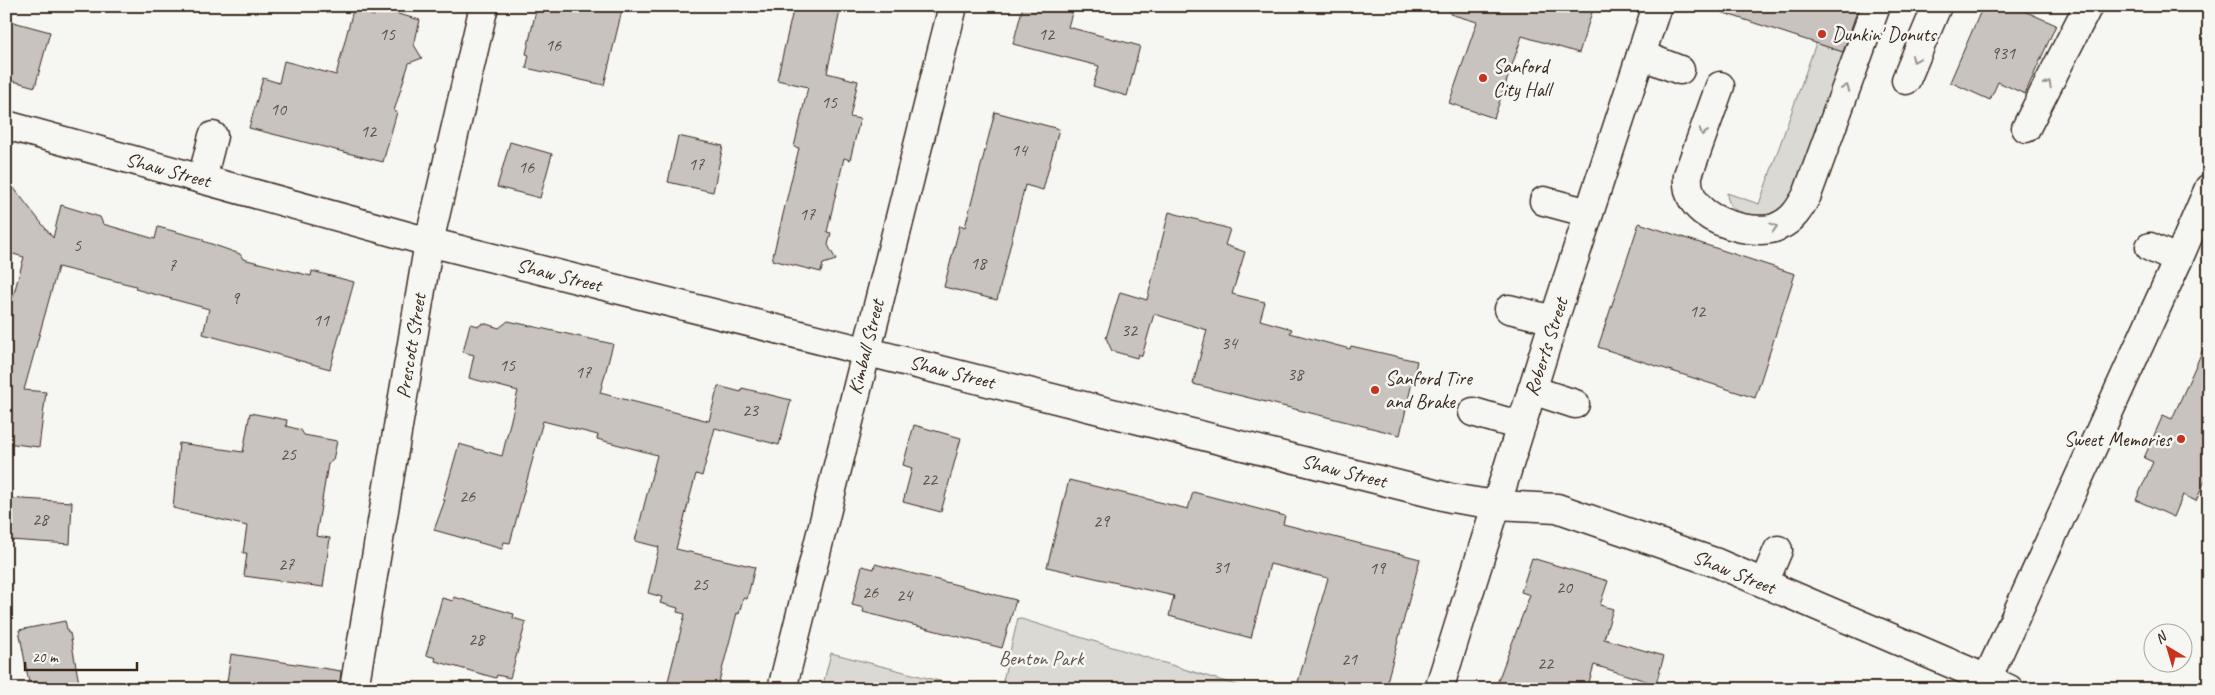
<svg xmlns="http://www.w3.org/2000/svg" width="2215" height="695" viewBox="0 0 2215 695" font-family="Caveat,sans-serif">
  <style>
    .green { fill: #dad9d3; stroke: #8a8278 }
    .building { fill: #c8c3be; stroke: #3b2a1e }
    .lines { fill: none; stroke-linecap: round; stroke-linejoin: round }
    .minor-casing { stroke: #3b2a1e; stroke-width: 31 }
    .minor { stroke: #f6f6f2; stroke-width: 28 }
    .oneway { stroke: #989088 }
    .poi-dot { fill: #c8321e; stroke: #f6f6f2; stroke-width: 2 }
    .labels { text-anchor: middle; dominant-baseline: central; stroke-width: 5; stroke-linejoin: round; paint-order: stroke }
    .number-label { font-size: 18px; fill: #5e5046 }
    .poi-label { font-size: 20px; fill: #3b2a1e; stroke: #f6f6f2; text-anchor: start }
    .street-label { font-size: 20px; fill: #3b2a1e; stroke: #f6f6f2 }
    .park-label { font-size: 20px; fill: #63564b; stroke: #f6f6f2 }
  </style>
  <rect width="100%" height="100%" fill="#f6f6f2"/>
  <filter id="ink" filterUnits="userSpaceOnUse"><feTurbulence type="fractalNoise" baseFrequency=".02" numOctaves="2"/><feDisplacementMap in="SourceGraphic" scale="10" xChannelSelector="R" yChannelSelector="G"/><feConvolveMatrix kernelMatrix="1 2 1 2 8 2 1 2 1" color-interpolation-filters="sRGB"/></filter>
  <g filter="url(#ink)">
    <g class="green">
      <path d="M1816,43l30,10 -56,153c-7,4 -17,11 -25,12 -17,2 -38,-7 -38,-25l32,11z"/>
      <path d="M1018,618l231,71h-248z"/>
      <path d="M831,653l139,36h-148z"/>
    </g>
    <g class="building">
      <path d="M537,6h86l-19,79 -78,-17 3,-13 -3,-1z"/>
      <path d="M794,6h47l-14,67 31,8 -8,36 10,2 -10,41 -6,-2 -17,74 4,1 -3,12 8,15 -13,4 -2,8 -49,-12 27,-112 -5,-1 14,-60 -31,-7z"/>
      <path d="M1023,6h51l-6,21 72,19 -13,50 -34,-10 6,-20 -86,-22z"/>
      <path d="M1451,6h143l-15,47 -57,-17 -28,82 -45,-15 28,-81 -27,-8z"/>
      <path d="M1722,6h137l-16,46 -122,-40z"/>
      <path d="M1983,6h30l43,19 -31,69 -27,-12 -8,18 -40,-18z"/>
      <path d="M376,8l44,12 -6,25 8,13 -13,5 -15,48 3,1 -14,50 -134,-34 14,-50 16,5 5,-22 52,14 17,-65 21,6z"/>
      <path d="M6,20l44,12 -15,55 -29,-8z"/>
      <path d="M995,112l64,17 -16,61 -18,-5 -28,115 -53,-13 16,-62 5,2z"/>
      <path d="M678,136l45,10 -10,46 -45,-10z"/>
      <path d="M510,142l42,12 -12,44 -43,-11z"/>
      <path d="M6,178l47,60 8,-33 39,12 3,7 52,15 3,-12 45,12v2l37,13 3,5 68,17 1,-5 42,11 -24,87 -127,-35 6,-25 -74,-20 1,-3 -78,-19 -34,123 22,2 -7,55 -33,-4v-121l18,-65 -18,-5z"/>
      <path d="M1169,212l61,17 -5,16 20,7 -13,42 33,8 -5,18 32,9 -2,4 60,16 1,-3 66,15 -17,74 -207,-51 14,-54 -53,-16 -12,42 -4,-2 -1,4 -25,-7 -6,-13 14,-46 27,8z"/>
      <path d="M1639,223l156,51 -40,124 -157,-51z"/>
      <path d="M508,321l105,23 -13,49 109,28 9,-35 23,6 1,-4 49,12 -12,45 -64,-17 -13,48 -6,-2 -20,75 79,18 -8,32 -4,-1 -4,16 -2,-1 -20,76h-51l19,-75 -8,-2 1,-4 -18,-5 2,-6 -14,-4 11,-46 -24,-6 22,-86 -60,-16 1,-4 -55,-14 -33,122 -6,-1 -2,7 -68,-19 11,-30h-2l16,-56 43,12 16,-65 -49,-13 5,-23 -11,-3 7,-28 9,2 4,-3 16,5z"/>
      <path d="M2209,336v136l-13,29 -13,-6 -9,22 -38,-17 17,-38 -9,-4 19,-43 9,4z"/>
      <path d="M250,413l37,7 -1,6 15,4 3,5 33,6 -4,19 -5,4 -12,72 14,2 -7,49 -79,-11 3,-23h-4l4,-27 -74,-18 6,-65 64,9z"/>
      <path d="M914,425l47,13 -20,74 -38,-10 9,-34 -9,-3z"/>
      <path d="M1069,480l119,29 5,-17 92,24 -2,8 137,35 -35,130h-89l32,-111 -58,-14 -19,74 -82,-22 5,-20 -127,-29z"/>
      <path d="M6,498l66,4 -2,42 -60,-4v-3h-4z"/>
      <path d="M1532,558l76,23 -8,24 13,4 -9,30 60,17 -8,28 -62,-19 -7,24h-92l35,-94 -9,-3z"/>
      <path d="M875,564l141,36 -14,48 -139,-36 1,-4 -12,-3 10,-39 12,3z"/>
      <path d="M454,597l60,17 -1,4 13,4 -16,56 -13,-3 -1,3 -61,-17 1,-3 -10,-3 16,-57 11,3z"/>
      <path d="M65,621l3,12h2l10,56h-42l-2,-8 -7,2 -10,-53z"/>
      <path d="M231,654l110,17 -2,18h-113z"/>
    </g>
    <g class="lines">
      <g class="minor-casing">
        <g id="minor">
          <path d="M1641,55l39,15"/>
          <path d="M1906,80l31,-74"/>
          <path d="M1720,86l-32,89c-3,33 26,47 54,53 12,2 26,4 37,-2 14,-6 21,-18 28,-31l69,-189"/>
          <path d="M6,125l423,117 1022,256 45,7 61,3 160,55 270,116 191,-419 31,-72"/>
          <path d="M2026,128l62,-122"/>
          <path d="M202,179l11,-43"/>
          <path d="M1544,201l45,12"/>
          <path d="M2150,247l28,13"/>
          <path d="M1509,309l45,11"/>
          <path d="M1532,390l43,14"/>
          <path d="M1473,412l48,14"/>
          <path d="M1764,583l14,-33"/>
          <path d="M1987,679l22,10"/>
          <path d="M354,689l75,-447 55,-236"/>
          <path d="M782,689l171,-683"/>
          <path d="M1439,689l115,-369 103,-314"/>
        </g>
      </g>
      <use href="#minor" class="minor"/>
    </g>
    <defs><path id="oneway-chevron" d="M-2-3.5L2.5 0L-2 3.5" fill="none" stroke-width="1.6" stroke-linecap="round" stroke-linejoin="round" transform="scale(1.25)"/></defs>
    <g class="oneway">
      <use href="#oneway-chevron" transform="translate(1915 59) rotate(113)"/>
      <use href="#oneway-chevron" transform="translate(2048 84) rotate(-63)"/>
      <use href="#oneway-chevron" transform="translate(1846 88) rotate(-70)"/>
      <use href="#oneway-chevron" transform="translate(1703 132) rotate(109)"/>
      <use href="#oneway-chevron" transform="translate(1774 227) rotate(-17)"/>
    </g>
  </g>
  <g class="poi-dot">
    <circle cx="1822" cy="34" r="5"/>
    <circle cx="1483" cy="78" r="5"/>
    <circle cx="1375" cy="390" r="5"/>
    <circle cx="2181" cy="439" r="5"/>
  </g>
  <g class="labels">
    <g class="number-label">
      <text x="387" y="34">15</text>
      <text x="1046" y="34">12</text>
      <text x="553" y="45">16</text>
      <text x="2003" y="53">931</text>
      <text x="829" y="102">15</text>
      <text x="278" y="109">10</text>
      <text x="368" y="131">12</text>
      <text x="1019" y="150">14</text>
      <text x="696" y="164">17</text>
      <text x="526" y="167">16</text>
      <text x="807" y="214">17</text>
      <text x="77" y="245">5</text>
      <text x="978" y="263">18</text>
      <text x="172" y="265">7</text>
      <text x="235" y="298">9</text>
      <text x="1697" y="311">12</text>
      <text x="321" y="320">11</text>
      <text x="1129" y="330">32</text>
      <text x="1229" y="343">34</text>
      <text x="507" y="365">15</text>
      <text x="583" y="372">17</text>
      <text x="1295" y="374">38</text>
      <text x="750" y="410">23</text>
      <text x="288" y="454">25</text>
      <text x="929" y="479">22</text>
      <text x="467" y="496">26</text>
      <text x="40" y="519">28</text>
      <text x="1101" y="521">29</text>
      <text x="286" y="564">27</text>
      <text x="1221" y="567">31</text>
      <text x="1377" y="568">19</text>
      <text x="700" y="584">25</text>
      <text x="1564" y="587">20</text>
      <text x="870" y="592">26</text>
      <text x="904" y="595">24</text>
      <text x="476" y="639">28</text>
      <text x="1349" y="659">21</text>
      <text x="1545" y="663">22</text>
    </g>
    <g class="poi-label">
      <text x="1832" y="34">Dunkin' Donuts</text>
      <text x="1493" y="66">Sanford<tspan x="1493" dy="23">City Hall</tspan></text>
      <text x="1385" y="378">Sanford Tire<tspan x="1385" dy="23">and Brake</tspan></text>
      <text x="2171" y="439" text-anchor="end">Sweet Memories</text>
    </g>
    <g class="street-label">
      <text transform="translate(168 170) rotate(15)">Shaw Street</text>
      <text transform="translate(559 275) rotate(14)">Shaw Street</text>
      <text transform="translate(411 346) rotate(-81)">Prescott Street</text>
      <text transform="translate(866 347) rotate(-76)">Kimball Street</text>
      <text transform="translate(1546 347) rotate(-72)">Roberts Street</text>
      <text transform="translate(952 372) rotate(14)">Shaw Street</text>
      <text transform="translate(1344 471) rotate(14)">Shaw Street</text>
      <text transform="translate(1734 572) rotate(22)">Shaw Street</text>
    </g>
    <g class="park-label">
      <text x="1041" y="658">Benton Park</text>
    </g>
  </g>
  <rect width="2215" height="695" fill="none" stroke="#f6f6f2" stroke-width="25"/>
  <rect x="12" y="12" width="2190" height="670" fill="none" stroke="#3b2a1e" stroke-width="2" filter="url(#ink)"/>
  <g transform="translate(2168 648) rotate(322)"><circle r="24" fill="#f6f6f2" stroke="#aba49d"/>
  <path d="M0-4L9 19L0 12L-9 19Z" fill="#c8321e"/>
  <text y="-8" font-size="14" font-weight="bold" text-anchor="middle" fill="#3b2a1e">N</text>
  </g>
  <path d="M25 662v8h112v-8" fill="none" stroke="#3b2a1e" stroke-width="2.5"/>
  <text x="32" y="662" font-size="15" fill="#3b2a1e" stroke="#f6f6f2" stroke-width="4" paint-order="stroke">20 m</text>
</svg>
